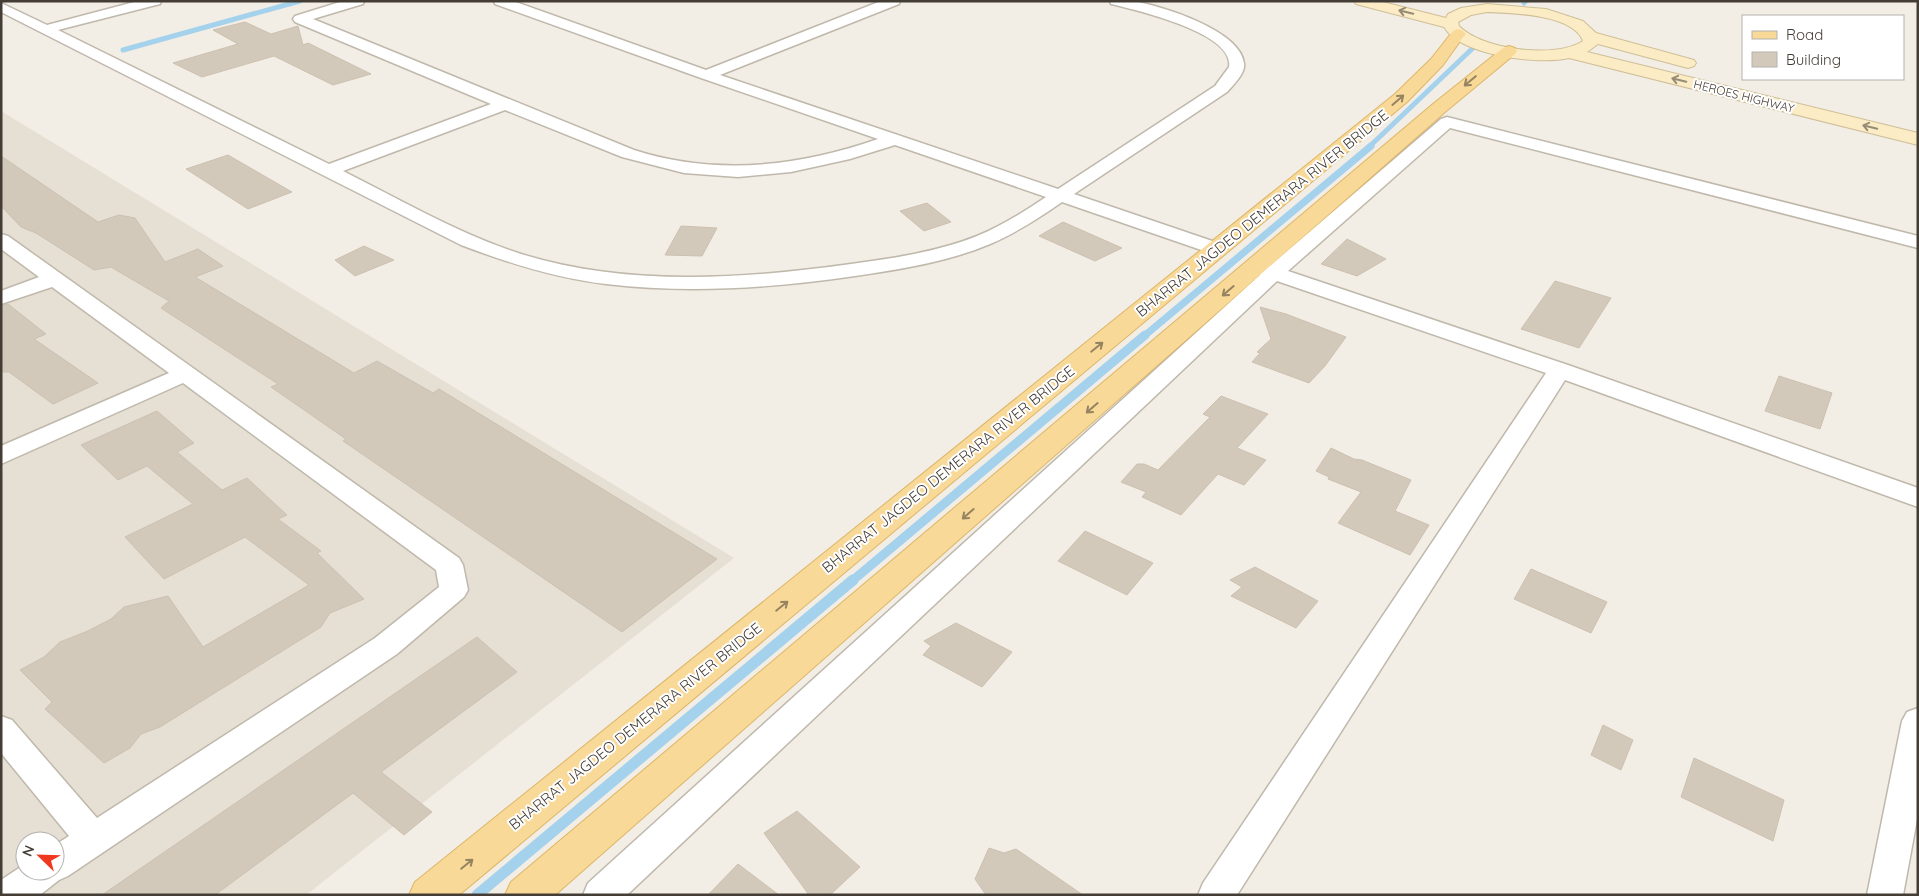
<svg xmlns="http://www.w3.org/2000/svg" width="1919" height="896" viewBox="0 0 1919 896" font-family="Quicksand,sans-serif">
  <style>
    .residential { fill: #e5dfd4; fill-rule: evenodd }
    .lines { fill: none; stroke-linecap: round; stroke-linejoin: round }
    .stream-far3 { stroke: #a4d1ec; stroke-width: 5 }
    .stream-far2 { stroke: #a4d1ec; stroke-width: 7 }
    .stream-far1 { stroke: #a4d1ec; stroke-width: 9 }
    .stream { stroke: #a4d1ec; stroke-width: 11 }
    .building { fill: #d3c9bb; stroke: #cdc0af }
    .minor-casing { stroke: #bfb8ab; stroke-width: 3 }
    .secondary-casing { stroke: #cfbf97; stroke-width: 2 }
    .primary-casing { stroke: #ddb668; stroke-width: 2 }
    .minor { fill: #fff; fill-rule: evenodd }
    .secondary { fill: #fbecc5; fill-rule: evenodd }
    .primary { fill: #f8d997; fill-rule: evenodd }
    .oneway { stroke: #968c76 }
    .oneway2 { stroke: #958361 }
    .labels { text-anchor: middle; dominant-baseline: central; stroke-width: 4; stroke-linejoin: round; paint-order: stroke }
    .far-street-label { font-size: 12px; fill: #443d35; stroke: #fff }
    .street-label { font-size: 15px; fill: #443d35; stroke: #fff }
  </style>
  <rect width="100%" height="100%" fill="#f2ede5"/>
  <path class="residential" d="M1,111l733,447 -428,337h-305zM25,841h30v30h-30z"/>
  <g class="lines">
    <g class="stream-far3">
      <path d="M1524,3l2,-2"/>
      <path d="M123,50l177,-49"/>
      <path d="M1369,147l105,-100"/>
    </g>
    <path class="stream-far2" d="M1143,337l228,-191"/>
    <path class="stream-far1" d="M852,581l293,-246"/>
    <path class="stream" d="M477,895l376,-315"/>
  </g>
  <g class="building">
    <path d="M245,22l26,12 27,-8 5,19 5,-2 63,31 -38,11 -59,-29 -72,21 -29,-14 65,-19 -25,-14z"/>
    <path d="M228,155l64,37 -44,17 -62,-40z"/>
    <path d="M1,156l97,66 21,-7 16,3 30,44 33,-13 25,17 -28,11 159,96 23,-12 56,32 6,-4 278,170 -95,73 -279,-191 3,-2 -75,-52 7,-3 -117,-76 8,-7 -58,-34 -17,3 -58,-37 -15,-6 -20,-21z"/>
    <path d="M927,203l24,19 -27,9 -24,-20z"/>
    <path d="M1063,222l59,26 -27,13 -56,-25z"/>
    <path d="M681,226l36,2 -15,28 -37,-1z"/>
    <path d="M1347,239l39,20 -29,17 -36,-12z"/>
    <path d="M364,246l30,14 -39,16 -20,-16z"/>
    <path d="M1555,281l56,17 -32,50 -58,-19z"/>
    <path d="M8,304l38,30 -12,5 64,44 -45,21 -44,-32h-8v-66z"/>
    <path d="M1260,307l26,7 60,23 -21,29 -16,17 -57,-21 8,-9 -3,-1 14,-13z"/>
    <path d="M1779,376l53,17 -12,36 -55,-18z"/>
    <path d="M1221,396l47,18 -31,34 29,12 -22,25 -26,-11 -37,41 -39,-18 4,-5 -25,-10 16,-18h7l14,6 52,-53 -7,-3z"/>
    <path d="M157,411l37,32 -17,9 45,38 25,-12 40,37 -9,4 43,32 -4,2 47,46 -34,14 -9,14 -161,100 -19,7 -11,14 -26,15 -59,-54 7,-7 -32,-32 24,-13 16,-15 28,-11 23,-12 13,-12 44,-11 35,51 106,-62 -64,-48 -81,42 -39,-42 68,-33 -46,-38 -29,14 -37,-35z"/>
    <path d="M1331,448l23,11 8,1 49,20 -16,31 34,14 -19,30 -72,-32 23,-31 -33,-13 1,-2 -13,-6z"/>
    <path d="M1085,531l68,32 -26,32 -69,-34z"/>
    <path d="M1255,567l63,34 -22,27 -65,-32 11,-9 -12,-7z"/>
    <path d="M1531,569l76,33 -16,31 -77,-34z"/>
    <path d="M956,623l56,29 -30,35 -59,-32 8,-9 -7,-5z"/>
    <path d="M477,637l40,35 -136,100 51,40 -28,23 -51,-42 -138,102h-113z"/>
    <path d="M1603,725l30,15 -12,30 -30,-15z"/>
    <path d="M1694,758l90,42 -11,41 -92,-44z"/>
    <path d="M797,811l63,56 -30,28h-21l-45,-62z"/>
    <path d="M989,848l15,5 12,-4 67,46h-97l-11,-16z"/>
    <path d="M738,864l41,31h-71z"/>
  </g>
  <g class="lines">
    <g class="minor-casing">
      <g id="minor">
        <path d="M138,1h23l-1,3 -102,26 271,134 162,-60 -196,-82 -2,-3 2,-3 48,-15h21l-1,3 -50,15 321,131c81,26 164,17 244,-11l-177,-61 -206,-74 -1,-3h19l193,69 175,-69h19l-1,3 -179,71 338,114 157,-103 14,-19c6,-34 -93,-57 -118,-63l-1,-3c7,0 15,-1 23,0 29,5 107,29 111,62 2,10 -11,22 -17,29l-153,102 150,51 3,4 -3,4 -7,2 -7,-2 -148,-51c-23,16 -46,31 -72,42 -42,18 -89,25 -135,32 -82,12 -166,18 -249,8 -50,-6 -98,-21 -145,-39l-460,-233v-9l46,22zM505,110l117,47 62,16 54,4 53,-5 59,-13 45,-14 151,52c-22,15 -45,29 -69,39 -40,16 -83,22 -126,28 -108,15 -223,23 -330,-10 -62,-20 -120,-54 -178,-83z"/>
        <path d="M1447,117l471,119v12l-468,-120 -162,143 280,94 350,123v19l-353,-127 -328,515h-39l5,-12 343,-510 -269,-92 -650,614h-44l5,-12 672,-608 -5,-2 -3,-4 3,-4 7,-2 9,2 170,-146z"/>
        <path d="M1,234l7,2 451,322 4,7 5,25 -4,7 -67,57 -329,222 -9,4 -19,15h-39v-15l24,-16v7h30v-26l14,-9 -68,-83v-37l11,4 85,98 278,-180 64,-51 -3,-17 -253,-187 -182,81v-18l168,-73 -117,-86 -51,17v-13l38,-14 -38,-28z"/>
        <path d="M1918,708v106l-15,81h-36l35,-174 5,-9z"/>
      </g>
    </g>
    <g class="secondary-casing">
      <path id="secondary" d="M1354,1h25l67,17 2,-4 13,-6 26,-4 59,5 37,12 13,12 98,27 2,3 -2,3 -6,2 -90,-24 -11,8 331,81v12l-349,-87c-30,7 -108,-2 -125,-31l-88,-23zM1487,12c24,1 86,2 96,29 -27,18 -101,9 -124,-15l-1,-4 13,-7z"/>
    </g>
    <g class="primary-casing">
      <g id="primary">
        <path d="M1458,29l5,2 3,3 -3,3 -20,28 -36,37 -948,793h-50l6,-13 980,-788 36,-35 22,-28z"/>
        <path d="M1509,46l6,2 2,3 -2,3 -70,58 -890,783h-50l6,-13 922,-778 70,-56z"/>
      </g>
    </g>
    <use href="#minor" class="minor"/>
    <use href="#secondary" class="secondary"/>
    <use href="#primary" class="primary"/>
  </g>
  <defs><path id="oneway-shaft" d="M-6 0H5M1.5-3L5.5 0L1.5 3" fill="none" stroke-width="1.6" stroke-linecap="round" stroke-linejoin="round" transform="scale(1.25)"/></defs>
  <g class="oneway">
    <use href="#oneway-shaft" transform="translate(1406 12) rotate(-166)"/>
    <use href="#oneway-shaft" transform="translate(1679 80) rotate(-166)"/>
    <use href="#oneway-shaft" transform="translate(1870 127) rotate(-166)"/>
  </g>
  <g class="oneway2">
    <use href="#oneway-shaft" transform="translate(1470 81) rotate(140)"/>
    <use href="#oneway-shaft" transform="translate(1398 100) rotate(-41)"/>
    <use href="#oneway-shaft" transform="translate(1228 291) rotate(139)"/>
    <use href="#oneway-shaft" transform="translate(1097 347) rotate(-39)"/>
    <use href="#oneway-shaft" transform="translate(1092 408) rotate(139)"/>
    <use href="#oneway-shaft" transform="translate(968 514) rotate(139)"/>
    <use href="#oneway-shaft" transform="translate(782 606) rotate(-39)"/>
    <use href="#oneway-shaft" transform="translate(467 864) rotate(-39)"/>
  </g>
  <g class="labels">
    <g class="far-street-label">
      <text transform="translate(1744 96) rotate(14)">HEROES HIGHWAY</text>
    </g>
    <g class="street-label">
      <text transform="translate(1262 213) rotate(-39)">BHARRAT JAGDEO DEMERARA RIVER BRIDGE</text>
      <text transform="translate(948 469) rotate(-39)">BHARRAT JAGDEO DEMERARA RIVER BRIDGE</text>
      <text transform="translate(635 726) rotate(-39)">BHARRAT JAGDEO DEMERARA RIVER BRIDGE</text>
    </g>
  </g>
  <rect width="1919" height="896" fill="none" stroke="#443d35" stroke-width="5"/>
  <rect x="1742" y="15" width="162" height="65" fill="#ffffff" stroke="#b4b1ae"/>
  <rect x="1752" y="31" width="25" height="8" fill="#f8d997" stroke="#b4b1ae"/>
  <text x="1786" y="40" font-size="15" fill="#443d35">Road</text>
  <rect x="1752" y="52" width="25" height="15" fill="#d3c9bb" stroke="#b4b1ae"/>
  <text x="1786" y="65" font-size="15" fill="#443d35">Building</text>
  <g transform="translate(40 856) rotate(293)"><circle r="24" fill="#ffffff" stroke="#b4b1ae"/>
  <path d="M0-4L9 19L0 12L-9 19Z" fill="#ee3820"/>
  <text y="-8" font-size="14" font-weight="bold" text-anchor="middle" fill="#443d35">N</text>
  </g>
</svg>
